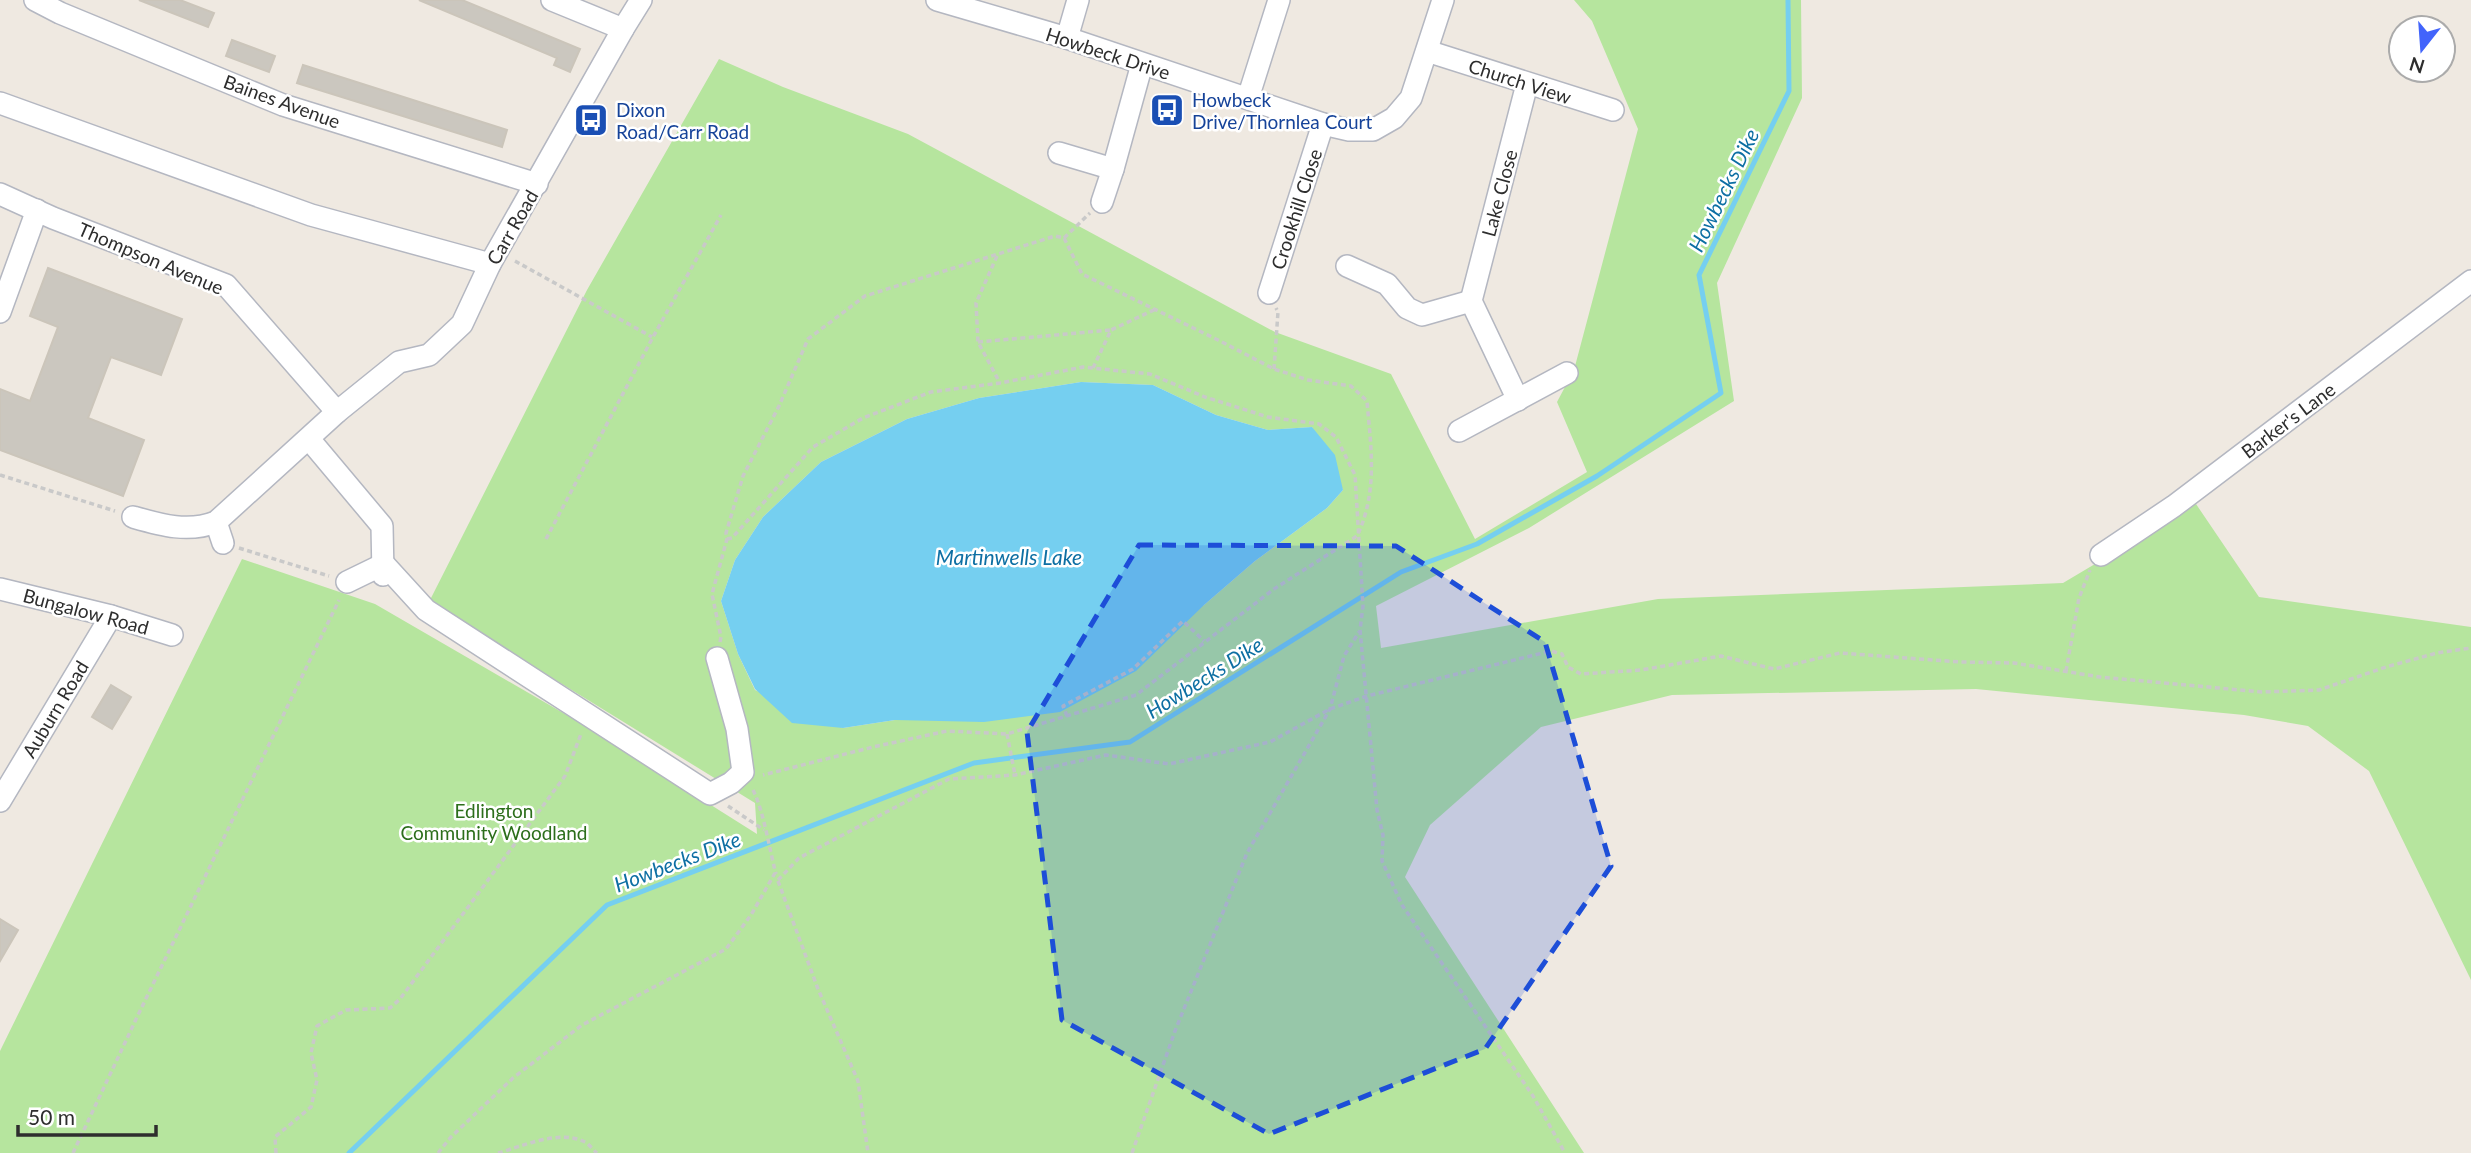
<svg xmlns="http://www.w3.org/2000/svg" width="2471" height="1153" viewBox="0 0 2471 1153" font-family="Lato,sans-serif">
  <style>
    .green { fill: #b6e59e; fill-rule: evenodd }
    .water { fill: #75cff0 }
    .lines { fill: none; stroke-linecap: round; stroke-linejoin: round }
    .stream { stroke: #75cff0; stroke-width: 5 }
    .building { fill: #cbc7bf; stroke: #cbc5ba; stroke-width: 2 }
    .minor-casing { stroke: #b4b7c1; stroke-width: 24 }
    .path { stroke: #c9c9c9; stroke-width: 3.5; stroke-dasharray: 5 3.5; stroke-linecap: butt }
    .minor { stroke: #fff; stroke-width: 21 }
    .marked { fill: #1d4ed8; fill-opacity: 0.2; stroke: #1d4ed8; stroke-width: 5; stroke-dasharray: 14 9; stroke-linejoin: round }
    .labels { text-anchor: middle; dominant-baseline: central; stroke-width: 5; stroke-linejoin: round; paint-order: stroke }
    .street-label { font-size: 19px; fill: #2e2e2e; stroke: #fff }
    .transit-label { font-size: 19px; fill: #164399; stroke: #fff; text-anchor: start }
    .park-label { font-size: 19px; fill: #2c6e1b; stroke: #fff }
    .water-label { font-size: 21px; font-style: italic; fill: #0d6fa3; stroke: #fff }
  </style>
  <rect width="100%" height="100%" fill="#efe9e1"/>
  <path class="green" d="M1574,0h227l1,98 -85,185 17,118 -205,127 -153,78 5,42 277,-49 405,-16 133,-79 63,93 212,30v353l-102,-209 -61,-45 -64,-11 -268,-26 -304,6 -131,32 -111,98 -25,52 179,276h-1584v-102l242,-492 133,45 209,121 173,109 -2,-31 -326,-201 158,-312 132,-231 64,28 125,47 367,198 116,42 84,165 112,-67 -30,-70 17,-32 64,-241 -46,-108zM1081,382l72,3 63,30 52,15 44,-3 31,63 -16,18 -72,53 -51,44 -267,115h-42l-52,8 -88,-38 -17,-36 -17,-53 14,-41 28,-43 58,-55 86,-43 72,-21z"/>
  <path class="water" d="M1081,382l72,3 63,30 52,15 44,-3 23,28 8,35 -16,18 -72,53 -51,44 -68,66 -76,41 -76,10 -89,-2 -52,8 -51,-5 -37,-34 -17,-35 -17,-53 14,-41 28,-43 58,-55 86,-43 72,-21z"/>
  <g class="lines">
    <path class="stream" d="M349,1153l258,-248 367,-142 156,-21 271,-170 76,-28 120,-68 124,-83 -22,-118 90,-184 -1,-91"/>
  </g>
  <g class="building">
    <path d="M139,0h41l34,13 -6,14z"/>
    <path d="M419,0h43l118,49 -10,23 -16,-7 3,-7z"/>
    <path d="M232,40l43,16 -6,16 -43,-16z"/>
    <path d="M303,65l204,65 -5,17 -205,-64z"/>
    <path d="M48,268l134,51 -21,56 -50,-18 -23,61 56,22 -21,56 -123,-46v-61l30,12 28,-74 -28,-11z"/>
    <path d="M111,685l20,12 -19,32 -20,-12z"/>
    <path d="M0,919l18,11 -18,31z"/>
  </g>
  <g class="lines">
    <g class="minor-casing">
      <g id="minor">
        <path d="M35,0l25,13 223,92 254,79"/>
        <path d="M937,0l130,38 256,86 26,6h24l21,-12 17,-20 32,-98"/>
        <path d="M623,29l18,-29"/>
        <path d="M1067,38l11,-38"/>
        <path d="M1427,51l186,59"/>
        <path d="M1248,98l31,-98"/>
        <path d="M0,103l311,112 179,49"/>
        <path d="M1059,153l54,16"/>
        <path d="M0,194l53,24 173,67 111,127"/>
        <path d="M1102,202l11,-33 29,-105"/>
        <path d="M1347,266l40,18 20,24 15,7 49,-14"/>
        <path d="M1269,293l54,-169"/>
        <path d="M0,312l37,-102"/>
        <path d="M1518,400l-47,-99 56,-217"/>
        <path d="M1459,431l108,-58"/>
        <path d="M309,439l73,87 1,49"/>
        <path d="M133,517c28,8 55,16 83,5l121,-110 62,-50 30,-7 33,-31 28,-60 133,-235 -71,-29"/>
        <path d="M216,522l7,21"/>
        <path d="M2101,555l73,-49 297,-225"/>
        <path d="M347,582l37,-18 42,46 284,184 21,-11 12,-11 -6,-43 -20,-71"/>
        <path d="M0,589l111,27 61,19"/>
        <path d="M0,801l111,-185"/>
      </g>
    </g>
    <g class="path">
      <path d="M1064,238l26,-25"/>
      <path d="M997,256l-21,47 2,39 22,41"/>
      <path d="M515,261l137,76"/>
      <path d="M978,342l133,-12"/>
      <path d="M1093,368l18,-38 45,-21"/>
      <path d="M1274,369l4,-57 -2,-4"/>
      <path d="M0,475l115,36"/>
      <path d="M546,539l107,-202 68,-122"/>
      <path d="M727,539l5,-1 81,-91 50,-29 68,-26 69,-9 83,-16 67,7 55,23 63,20 51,7 17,13 19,38 8,131 -3,24 17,180 6,25 -1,26 20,44 131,191 32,57"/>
      <path d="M239,548l90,28"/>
      <path d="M720,642l1,-5 -9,-43 15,-55 -1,-6 17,-57 36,-70 29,-67 57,-43 190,-60 9,2 18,36 136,66 56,29 34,11 43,6 16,15c4,47 11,91 -10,135l-83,53 -138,106 -129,39 -60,-3 -74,16 -110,28"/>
      <path d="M2066,671l13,-73 11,-28"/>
      <path d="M1067,716l-4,-10 70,-37 50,-48 21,20"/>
      <path d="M1007,734l8,41"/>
      <path d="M753,790c11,22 16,58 23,84"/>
      <path d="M728,806l36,24"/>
      <path d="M778,880l21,-22 150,-79 66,-4 91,-20 63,9 101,-22 60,-33 37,-13 184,-45 11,3 6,13 13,7 60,-4 80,-14 53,13 66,-16 120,9 54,1 86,14 162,15 57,-2 67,-23 51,-14 34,-5"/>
      <path d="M778,881l40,108 40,92 10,72"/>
      <path d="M73,1153l66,-140 200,-413"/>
      <path d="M276,1153l-1,-16 36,-30 6,-27 -6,-27 6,-27 29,-16 44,-2 10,-9 165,-223 16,-42"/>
      <path d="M438,1153l13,-16 62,-59 69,-53 144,-76 25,-34 24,-42"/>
      <path d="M498,1153c25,-7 62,-24 87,-11 4,2 8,8 12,11"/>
      <path d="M1132,1153l43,-122 72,-178 83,-144 14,-53 15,-24"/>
    </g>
    <use href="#minor" class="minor"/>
  </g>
  <path class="marked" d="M1139,545l257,1 149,96 66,224 -126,183 -216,85 -207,-114 -35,-288z"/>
  <defs>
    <g id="bus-square" transform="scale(1.75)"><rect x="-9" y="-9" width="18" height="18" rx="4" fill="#1a4fb4" stroke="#fff"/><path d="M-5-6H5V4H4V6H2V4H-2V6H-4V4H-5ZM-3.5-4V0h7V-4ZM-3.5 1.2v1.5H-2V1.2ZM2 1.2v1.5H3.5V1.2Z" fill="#fff"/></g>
  </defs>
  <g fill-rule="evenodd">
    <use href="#bus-square" x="1167" y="110"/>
    <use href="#bus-square" x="591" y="120"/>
  </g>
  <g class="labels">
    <g class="street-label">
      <text transform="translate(1108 53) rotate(18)">Howbeck Drive</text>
      <text transform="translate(1520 81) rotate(18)">Church View</text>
      <text transform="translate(282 101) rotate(20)">Baines Avenue</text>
      <text transform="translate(1499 193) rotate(-75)">Lake Close</text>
      <text transform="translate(1296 209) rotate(-72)">Crookhill Close</text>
      <text transform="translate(512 227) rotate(-60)">Carr Road</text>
      <text transform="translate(151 258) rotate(23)">Thompson Avenue</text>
      <text transform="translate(2288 420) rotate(-37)">Barker's Lane</text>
      <text transform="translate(86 611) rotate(15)">Bungalow Road</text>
      <text transform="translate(55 709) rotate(-59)">Auburn Road</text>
    </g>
    <g class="transit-label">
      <text x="1192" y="99">Howbeck<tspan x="1192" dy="22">Drive/Thornlea Court</tspan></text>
      <text x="616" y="109">Dixon<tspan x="616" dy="22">Road/Carr Road</tspan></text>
    </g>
    <g class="park-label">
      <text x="494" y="810">Edlington<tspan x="494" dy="22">Community Woodland</tspan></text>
    </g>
    <g class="water-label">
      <text transform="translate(1723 190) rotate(-64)">Howbecks Dike</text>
      <text x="1009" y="556">Martinwells Lake</text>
      <text transform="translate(1204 677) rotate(-32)">Howbecks Dike</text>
      <text transform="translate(677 861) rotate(-21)">Howbecks Dike</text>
    </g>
  </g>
  <g transform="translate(2422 49) rotate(197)"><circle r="33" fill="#ffffff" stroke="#ababab" stroke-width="2"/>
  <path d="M0-5L12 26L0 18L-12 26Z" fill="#4264fb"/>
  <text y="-10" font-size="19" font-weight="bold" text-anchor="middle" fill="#2e2e2e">N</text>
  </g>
  <path d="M18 1125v10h138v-10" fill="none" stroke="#2e2e2e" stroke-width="3.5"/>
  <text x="28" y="1125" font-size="21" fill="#2e2e2e" stroke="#ffffff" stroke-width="5" paint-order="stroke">50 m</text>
</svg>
